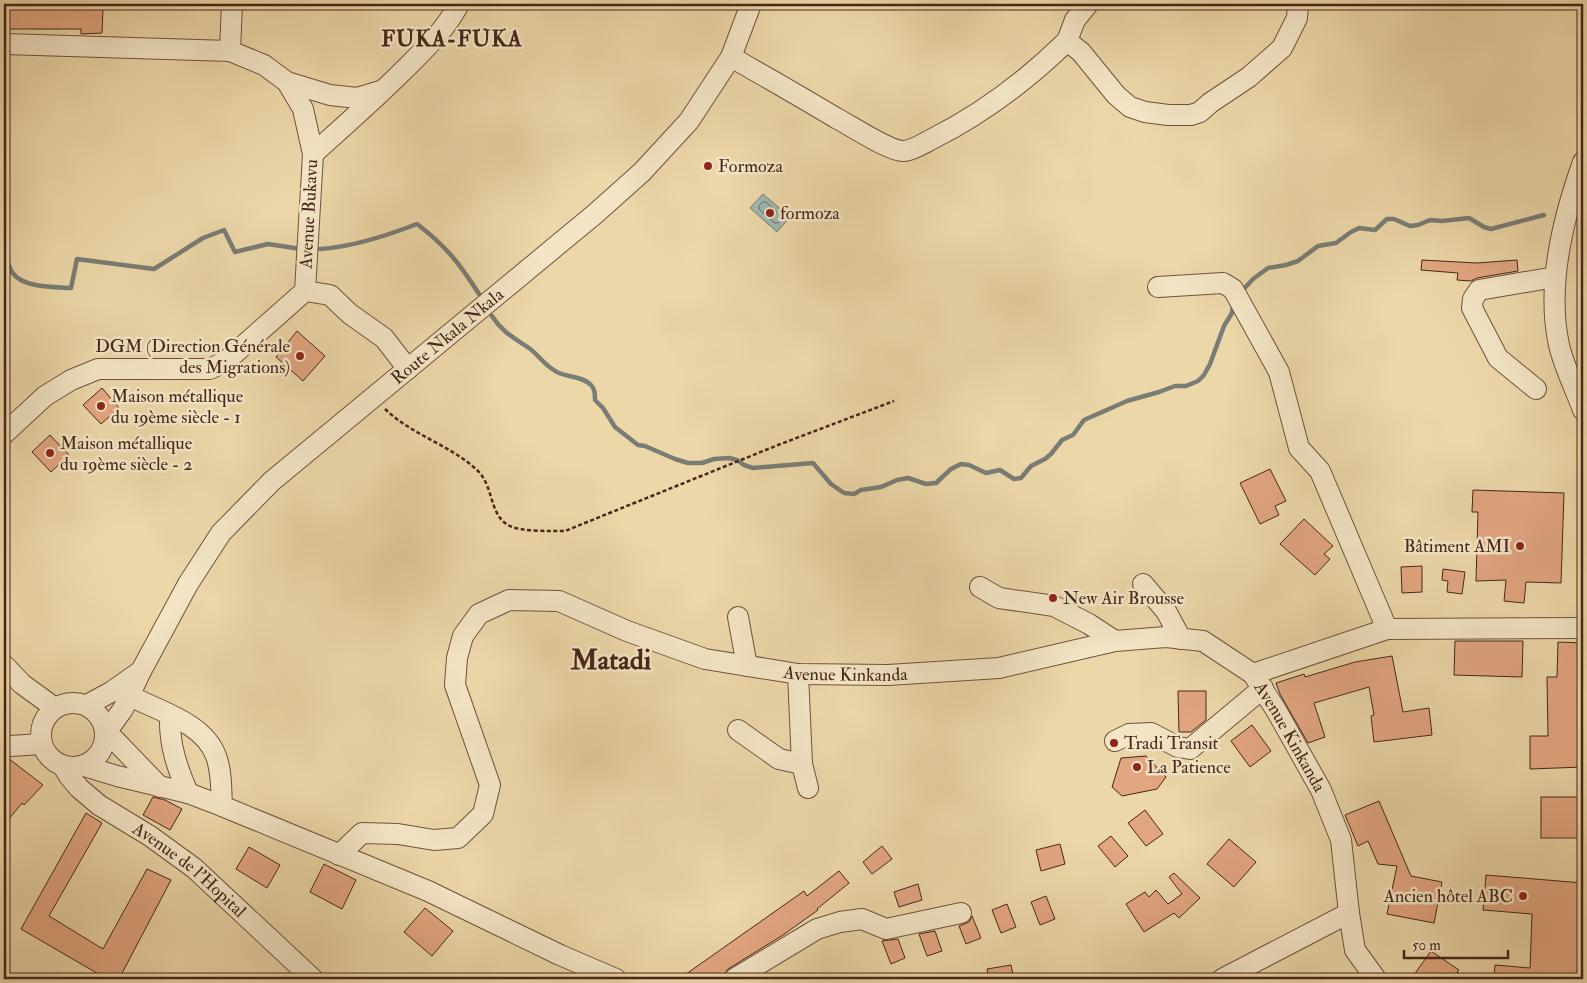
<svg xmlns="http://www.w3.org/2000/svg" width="1587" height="983" viewBox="0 0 1587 983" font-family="'IM FELL Double Pica',serif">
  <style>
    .water { fill: #9cb7b2; stroke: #7a7d75 }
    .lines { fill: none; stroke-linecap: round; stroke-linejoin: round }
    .shore { stroke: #716e66; stroke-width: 1 }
    .stream { stroke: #7a7d75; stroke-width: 4.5 }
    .building { fill: #e2a680; stroke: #46261a }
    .minor-casing { stroke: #70523e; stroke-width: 22 }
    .path { stroke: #46261a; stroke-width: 2.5; stroke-dasharray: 4 2.5; stroke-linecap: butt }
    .minor { stroke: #f3e5c6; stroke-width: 20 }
    .poi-dot { fill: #8f2418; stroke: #f3e5c6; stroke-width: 2 }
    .labels { text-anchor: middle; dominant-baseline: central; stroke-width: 5; stroke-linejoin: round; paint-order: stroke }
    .poi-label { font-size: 18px; fill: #46261a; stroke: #f3e5c6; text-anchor: start }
    .street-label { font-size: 18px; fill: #46261a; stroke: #f3e5c6 }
    .district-label { font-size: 22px; font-weight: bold; letter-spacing: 1px; fill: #46261a; stroke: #f3e5c6 }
    .town-label { font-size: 28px; font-weight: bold; fill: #46261a; stroke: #f3e5c6 }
  </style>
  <rect width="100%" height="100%" fill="#ecd7a8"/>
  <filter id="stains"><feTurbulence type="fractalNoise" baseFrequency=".004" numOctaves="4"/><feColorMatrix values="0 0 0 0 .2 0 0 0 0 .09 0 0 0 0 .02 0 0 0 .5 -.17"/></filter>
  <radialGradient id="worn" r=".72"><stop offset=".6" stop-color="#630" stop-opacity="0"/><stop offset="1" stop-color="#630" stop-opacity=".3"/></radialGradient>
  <path class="water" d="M763,194l27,23 -13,15 -27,-24z"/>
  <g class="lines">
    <path class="shore" d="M763,202h3l16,15v2l-4,4h-3l-16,-14v-3z"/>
    <g class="stream">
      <path d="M4,245c2,8 3,19 8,27 10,16 42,15 59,16l6,-29 77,10 49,-31 21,-8 11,22 33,-8 33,5"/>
      <path d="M320,249c33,-2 66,-13 97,-25 29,22 43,40 62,70"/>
      <path d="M1241,292l12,-13 15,-11 18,-3 12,-4 20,-15 18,-3 15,-11 8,-4 16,2 12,-11h7l16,7 8,-1 12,-5 12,1 27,-3 15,9 7,2 53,-14"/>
      <path d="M492,316c10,16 22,22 37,32 11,8 16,19 30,25 10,4 25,4 32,12 4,4 4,9 4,15l8,8 12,19 23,18 7,1 30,13 13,4h14l12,-4 15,-1 8,2 7,5 9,3 60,-5 18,21 13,9 10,1 7,-4 20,-3 16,-7 11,-2 18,6 10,-1 15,-14 10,-5 8,1 17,8 14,-3 14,9 7,-1 10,-12 14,-7 6,-5 11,-14 11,-5 11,-15 43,-19 32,-9 16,-6h11l12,-5 6,-6 6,-11 14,-38 8,-13 1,-8"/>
    </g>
  </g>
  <g class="building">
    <path d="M5,4h79v5h19l-1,24 -21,1v-5h-75z"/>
    <path d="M1422,260l55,3 40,-3 1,11 -41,7 -6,3 -14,-1 1,-7 -37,-3z"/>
    <path d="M297,331l28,25 -22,25 -27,-24z"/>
    <path d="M102,388l17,20 -18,16 -18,-19z"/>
    <path d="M50,435l19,20 -18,17 -19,-20z"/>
    <path d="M1270,469l16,32 -11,5 4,9 -19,9 -20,-41z"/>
    <path d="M1473,490l91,3 -3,90 -35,-1 -2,21 -20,-2 2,-21 -30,1 2,-69h-6z"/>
    <path d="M1304,519l29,27 -9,8 6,5 -15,16 -35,-31z"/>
    <path d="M1422,566v26l-20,1 -1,-26z"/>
    <path d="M1443,569l22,3 -3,22 -15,-2 1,-11 -6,-1z"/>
    <path d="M1455,641h68l-1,36 -68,-2z"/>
    <path d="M1558,642l25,1v124l-53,2v-33h18l-1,-59h10z"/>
    <path d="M1392,656l11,56 26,-4 3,27 -58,7 -3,-26 3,-1 -5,-28 -55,16 11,34 -17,6 -28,-49 -4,-11 28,-9 1,3 50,-15z"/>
    <path d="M1178,691h28v29l-15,12h-12z"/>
    <path d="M1252,725l19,26 -21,16 -19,-26z"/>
    <path d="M1146,756l20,21 -9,12 -35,7 -10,-9 9,-29z"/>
    <path d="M4,757l4,1 35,27 -19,20 -2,-2 -18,22z"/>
    <path d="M153,797l12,3 17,9 -12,21 -27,-15z"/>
    <rect x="1541" y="797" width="42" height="41"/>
    <path d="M1379,801l32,75 31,6 -8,41 -47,-9 10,-48 -19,-2 -10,-23 -10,5 -13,-31z"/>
    <path d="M1145,810l18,24 -17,12 -18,-23z"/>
    <path d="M86,813l16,10 -53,93 54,33 44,-80 24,11 -52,99h-12l-86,-50z"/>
    <path d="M1111,836l17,20 -13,11 -17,-21z"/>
    <path d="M1229,839l27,23 -22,25 -27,-23z"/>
    <path d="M1060,844l5,20 -24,7 -5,-21z"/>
    <path d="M882,846l10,13 -20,15 -9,-12z"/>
    <path d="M249,847l31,18 -13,23 -31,-19z"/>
    <path d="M324,864l32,16 -14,29 -32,-17z"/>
    <path d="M839,871l10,12 -32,26 1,1 -35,25 -55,34 -5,8 -4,2h-40l125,-88 3,5z"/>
    <path d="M1174,873l26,25 -21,20 -5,-5 -30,19 -18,-28 19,-12 4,5 7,-7 12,14 14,-10 -13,-17z"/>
    <path d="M1486,875l97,8 -2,84h-3l-1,12h-83l1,-14 35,3 2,-54 -49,-4z"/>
    <path d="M918,884l4,16 -23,7 -5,-15z"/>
    <path d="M1046,896l9,23 -15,6 -9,-23z"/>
    <path d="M1007,904l9,23 -15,6 -9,-23z"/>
    <path d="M425,908l28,23 -21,25 -28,-24z"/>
    <path d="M972,916l9,22 -15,6 -7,-18 10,-4z"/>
    <path d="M935,931l7,20 -15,5 -8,-22z"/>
    <path d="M898,939l7,19 -14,6 -9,-23z"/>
    <path d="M1431,951l28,19 -2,2 11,7h-57z"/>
    <path d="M1011,965l3,14h-25l-2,-10z"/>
  </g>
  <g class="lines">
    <g class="minor-casing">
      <g id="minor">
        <path d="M1067,41l8,-21 13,-16"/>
        <path d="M4,44l226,7 34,14 23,17 16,27 10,45 -8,137 -79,70 -16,8h-112l-27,11 -26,16 -41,38"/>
        <path d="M230,51l2,-47"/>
        <path d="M731,57c35,20 70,40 105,61 14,7 54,34 68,33 10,-1 20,-8 28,-12 50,-25 95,-59 135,-98l14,11 35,43 14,12 15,5 23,3h23l9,-3 10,-9 39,-26 33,-29 15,-30 1,-14"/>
        <path d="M287,82l43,13 27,3 23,-7"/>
        <path d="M313,154c31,-28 63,-56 93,-86 20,-20 40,-39 53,-64"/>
        <path d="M1583,162c-20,56 -37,123 -24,183 5,22 16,43 24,65"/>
        <path d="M1158,287l65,-4 10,6 46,83 20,76 21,23 67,158"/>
        <path d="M305,291l25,4 20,19 34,24 24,31"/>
        <path d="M1536,389l-38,-31 -26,-50 1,-9 6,-9 76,-13"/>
        <path d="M1143,584l23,27 15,28"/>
        <path d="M980,587l19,11 55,8 35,18 26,17"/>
        <path d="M738,617l9,49"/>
        <path d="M4,665l18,19 33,24"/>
        <path d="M798,674l4,90 6,24"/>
        <path d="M1253,674l134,-45 196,-1"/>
        <path d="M130,696c29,15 74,27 86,60 6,16 5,34 6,50"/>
        <circle cx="73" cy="735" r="32"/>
        <path d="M87,705l24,-13 30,-21"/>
        <path d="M170,716c-1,29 7,51 18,77"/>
        <path id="s1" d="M105,727l8,-4 10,-14 18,-38 47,-87 33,-51 51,-52 323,-267 47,-42 47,-51 42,-64 20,-53"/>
        <path d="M738,730l41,29 23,5"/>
        <path d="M106,731l54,56"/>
        <path d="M1115,741l14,-7 22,-1 27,14 12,2 73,-61"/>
        <path d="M4,745l6,1 32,-2"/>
        <path id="s2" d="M63,766l6,10 10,12 20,17 51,31 44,32 119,111"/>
        <path d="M84,766l33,10 71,17 34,13 206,85 132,64 56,24"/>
        <path id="s3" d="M339,855l23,-22 36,1 36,6 24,-2 25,-24 7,-29 -35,-100 2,-27 6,-22 16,-22 30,-14 50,1 68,30 78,28 93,15 90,1 111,-7 116,-27 51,-4 37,4 50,33 23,36 45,80 20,50 8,73 6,37 21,29"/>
        <path d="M734,979l83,-50 23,-7 22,-3 24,10 75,-16"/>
        <path d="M1222,979l127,-66"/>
      </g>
    </g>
    <path class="path" d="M385,409c27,26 65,36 92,61 17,16 12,44 31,55 11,7 43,6 57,6l213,-86 116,-44"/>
    <use href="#minor" class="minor"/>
  </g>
  <g class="poi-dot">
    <circle cx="708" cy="166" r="5"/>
    <circle cx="770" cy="213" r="5"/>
    <circle cx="300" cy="356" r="5"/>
    <circle cx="101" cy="406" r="5"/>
    <circle cx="50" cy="453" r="5"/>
    <circle cx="1520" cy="546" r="5"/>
    <circle cx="1053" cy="598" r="5"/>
    <circle cx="1114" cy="743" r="5"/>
    <circle cx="1137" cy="767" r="5"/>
    <circle cx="1523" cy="896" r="5"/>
  </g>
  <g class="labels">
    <g class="poi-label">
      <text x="718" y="166">Formoza</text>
      <text x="780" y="213">formoza</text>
      <text x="290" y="346" text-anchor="end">DGM (Direction Générale<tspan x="290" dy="21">des Migrations)</tspan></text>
      <text x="111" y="396">Maison métallique<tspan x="111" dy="21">du 19ème siècle - 1</tspan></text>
      <text x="60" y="443">Maison métallique<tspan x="60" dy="21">du 19ème siècle - 2</tspan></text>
      <text x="1510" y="546" text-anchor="end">Bâtiment AMI</text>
      <text x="1063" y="598">New Air Brousse</text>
      <text x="1124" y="743">Tradi Transit</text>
      <text x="1147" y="767">La Patience</text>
      <text x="1513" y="896" text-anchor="end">Ancien hôtel ABC</text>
    </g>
    <g class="street-label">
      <text transform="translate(309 214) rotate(-87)">Avenue Bukavu</text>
      <text stroke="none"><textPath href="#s1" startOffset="528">Route Nkala Nkala</textPath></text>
      <text stroke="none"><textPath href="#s3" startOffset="758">Avenue Kinkanda</textPath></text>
      <text stroke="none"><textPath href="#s3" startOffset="1252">Avenue Kinkanda</textPath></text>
      <text stroke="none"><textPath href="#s2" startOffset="165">Avenue de l'Hopital</textPath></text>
    </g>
    <g class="district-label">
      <text x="452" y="39">FUKA-FUKA</text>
    </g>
    <g class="town-label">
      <text x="611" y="660">Matadi</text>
    </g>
  </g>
  <rect width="1587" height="983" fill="none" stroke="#ecd7a8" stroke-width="20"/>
  <rect x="5" y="5" width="1577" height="973" fill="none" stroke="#46261a" stroke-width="2.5"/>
  <rect x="10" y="10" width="1567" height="963" fill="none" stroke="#46261a"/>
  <path d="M1404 950v8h104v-8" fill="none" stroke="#46261a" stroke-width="2.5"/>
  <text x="1412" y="950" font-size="15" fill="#46261a" stroke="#f3e5c6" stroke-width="4" paint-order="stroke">50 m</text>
  <rect width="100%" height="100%" filter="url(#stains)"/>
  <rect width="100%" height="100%" fill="url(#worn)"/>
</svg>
